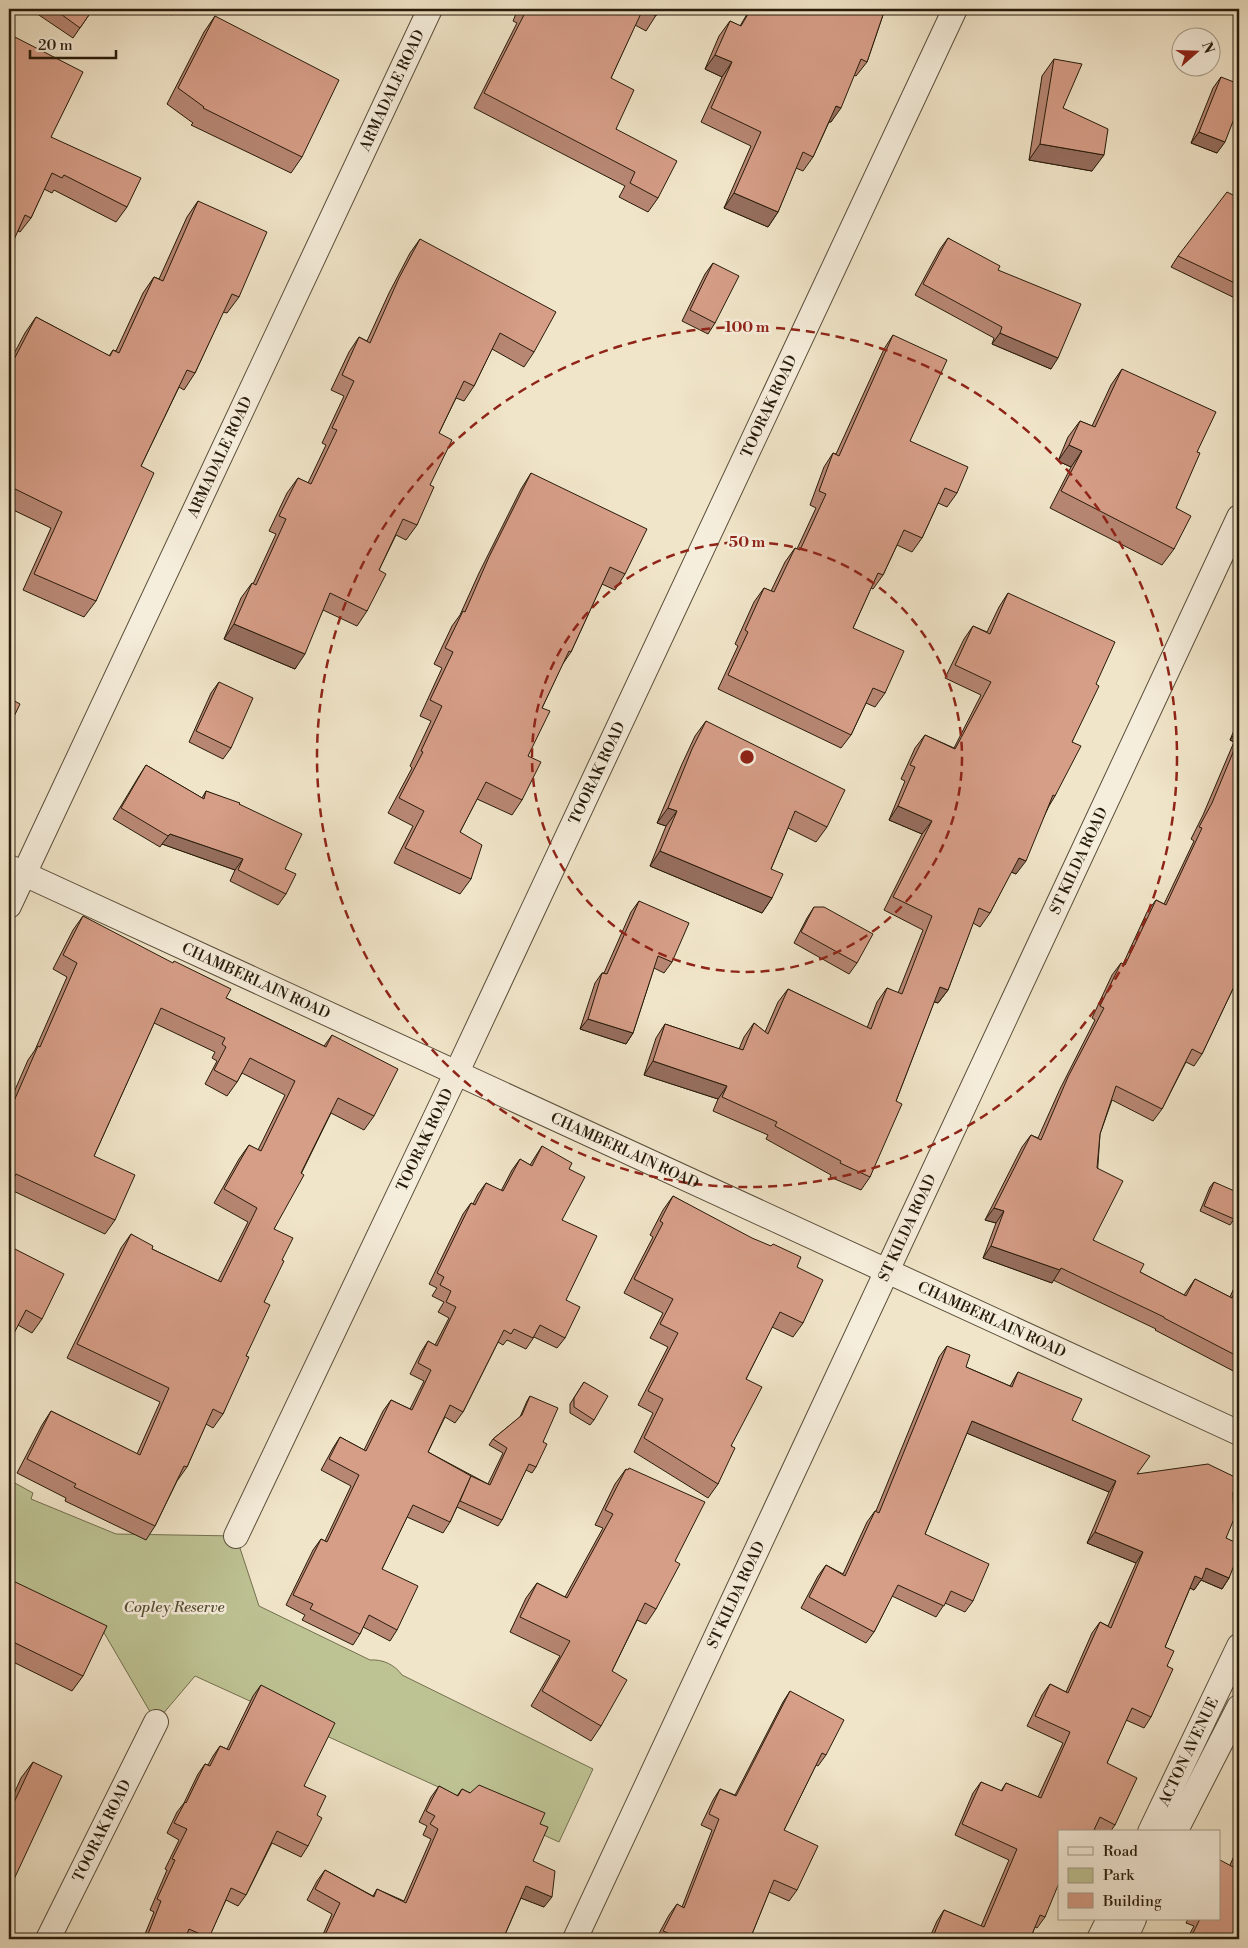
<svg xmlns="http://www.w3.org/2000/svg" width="1248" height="1948" viewBox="0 0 1248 1948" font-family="'Libre Bodoni',serif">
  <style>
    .green { fill: #bec394; stroke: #726f4f }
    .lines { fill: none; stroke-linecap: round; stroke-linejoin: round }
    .minor-casing { stroke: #5a4e3a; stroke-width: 26 }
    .minor { stroke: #f6eedc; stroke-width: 24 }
    .wall { fill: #b88774; stroke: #271b0a }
    .shaded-wall { fill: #966e5e; stroke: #271b0a }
    .building { fill: #d69d87; stroke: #271b0a }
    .ring { fill: none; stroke: #8f2418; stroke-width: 2.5; stroke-dasharray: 9 6 }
    .labels { text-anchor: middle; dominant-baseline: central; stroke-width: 5; stroke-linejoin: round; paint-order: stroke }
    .street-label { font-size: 15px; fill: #271b0a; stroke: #f6eedc }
    .park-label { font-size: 15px; font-style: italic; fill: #544d33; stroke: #f6eedc }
    .centre { fill: #8f2418; stroke: #f6eedc; stroke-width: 2.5 }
    .ring-label { font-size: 15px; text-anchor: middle; font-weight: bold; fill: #8f2418; stroke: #f6eedc; stroke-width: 5; stroke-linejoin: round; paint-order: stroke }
  </style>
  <rect width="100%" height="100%" fill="#f1e5c9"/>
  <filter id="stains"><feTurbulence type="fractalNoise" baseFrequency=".004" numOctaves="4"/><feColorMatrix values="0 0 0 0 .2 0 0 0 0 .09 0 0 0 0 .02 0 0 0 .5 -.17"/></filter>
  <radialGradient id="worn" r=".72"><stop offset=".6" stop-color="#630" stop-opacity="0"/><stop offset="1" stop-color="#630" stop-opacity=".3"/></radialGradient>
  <path class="green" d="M13,1482l20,11 -2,6 85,35 120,2 23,70 111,54c13,-1 25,5 32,15l191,94 -34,73 -364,-166 -39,46 -53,-91 -94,-51v-91z"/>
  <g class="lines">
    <g class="minor-casing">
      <g id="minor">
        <path id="s1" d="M9,867l1230,566"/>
        <path id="s2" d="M9,906l421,-897"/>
        <path id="s3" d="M236,1536l220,-462 499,-1065"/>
        <path id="s4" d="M1150,1832l89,-186"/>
        <path d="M1175,1832l64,-125"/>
        <path id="s5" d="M48,1939l108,-217"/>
        <path id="s6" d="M575,1939l664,-1422"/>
        <path d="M1099,1939l10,-20"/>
        <path d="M1125,1939l9,-20"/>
      </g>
    </g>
    <use href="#minor" class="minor"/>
  </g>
  <g class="wall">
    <path d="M30,9h63l-20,29z"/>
    <path d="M518,9h142l-14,22 -11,-6 -24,53 5,51 42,69 -10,14 -29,-15 6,-11 -151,-78 43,-85 -4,-2z"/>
    <path d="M750,9h135l-18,53 -11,14 -2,-1 -23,47h-2l-16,35 -10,14 -7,-3 -18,44 -10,15 -44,-19 27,-62 -50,-24 21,-45 -17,-8 14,-33 11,-15 10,5z"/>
    <path d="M215,16l87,141 -11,16 -100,-48 2,-2 -26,-19 37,-72z"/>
    <path d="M1054,59l9,49 29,63 -63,-11 13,-84z"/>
    <path d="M1221,77l-4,76 -26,-10 22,-55z"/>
    <path d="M51,137l76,70 -11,15 -62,-32 -2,3 -8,-4 -13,29 -11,14 -2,-1z"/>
    <path d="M1239,198v102l-68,-33 7,-11z"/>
    <path d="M198,201l41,96 -12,16 -4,-1 -28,61 -11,17 -5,-3 -38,79 -45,135 -12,16 -61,-27 28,-62 -42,-20v-145l16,-30 11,-16 73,39 4,-6 3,1 27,-58 11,-16 5,2 28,-62z"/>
    <path d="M948,238l50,32 53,99 -59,-25 2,-6 -79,-43 25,-46z"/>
    <path d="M420,239l114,113 -10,15 -32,-18 -18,37 -10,15 -8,-3 -17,35 -9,52 -13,40 -11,15 -10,-5 -17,35 -12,41 -10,15 -34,-16 -28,59 -71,-30 17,-41 11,-15 1,1 23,-50 -7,-3 18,-38 11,-15 10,5 18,-38 -4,-2 22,-47 -13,-6 18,-38 10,-15 8,4 22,-48 21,-40z"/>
    <path d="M713,263l2,60 -7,11 -26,-13 23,-47z"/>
    <path d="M893,335l17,106 47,52 -10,14 -9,-4 -16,35 -10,14 -15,-7 -14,30 -10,14 -2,-1 -18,40 32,65 -10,14 -9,-4 -15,32 -10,13 -123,-59 20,-43 -3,-2 19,-42 10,-14 7,3 14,-29 10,-14 2,1 19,-41 -6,-3 14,-38 9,-14 3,1 48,-105z"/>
    <path d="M1122,369l75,83 -21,56 -2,41 -12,16 -112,-57 21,-41 -13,-6 10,-24 12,-16 12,5 19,-41z"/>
    <path d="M531,473l94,101 -10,16 -13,-6 -31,68 -9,13 -20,43 -14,48 -6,44 -10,15 -35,-16 -17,33 11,47 -11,15 -66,-31 19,-37 -25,-13 24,-45 -2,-2 21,-45 -11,-5 22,-48 -8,-4 18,-38 8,-11 19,-42 42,-84z"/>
    <path d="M1008,593l88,91 -24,58 -17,54 -6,10 -33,68 -5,-2 -21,41 -10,14 -7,-4 -25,67 -10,13 -4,-1 -38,99 -26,76 -9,13 -31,-13 1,-2 -65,-36 2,-4 -55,-24 5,-12 -74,-24 12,-37 9,-14 74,25 5,-12 10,-14 11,9 13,-30 10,-13 79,39 10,-26 10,-14 11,5 25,-63 -39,-20 38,-76 -33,-14 16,-39 -4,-2 14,-31 10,-13 29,13 27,-53 -36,-17 19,-39 9,-13 14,6 12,-25z"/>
    <path d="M219,682l12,66 -8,11 -34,-17 22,-49z"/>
    <path d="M1239,718v258l-37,78 -8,12 -8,-4 -24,47 -9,12 -41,-21 -12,34 -7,106 47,32 44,23 11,-16 35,18 9,-20v97l-84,-44 1,-1 -103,-49 -1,3 -69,-25 13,-35 -11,-3 37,-73 9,-12 7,3 22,-49 35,-69 -3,-2 20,-43 9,-12 2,1 24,-52 9,-12 8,4 30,-63 -3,-2 12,-24 31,-73 -4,-2z"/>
    <path d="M706,721l121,106 -11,15 -28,-14 -17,41 1,29 -10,15 -112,-47 16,-40 -9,-3 25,-59 13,-28z"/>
    <path d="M146,765l56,33 4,-7 33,13 46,65 1,25 -8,11 -48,-24 5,-11 -73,-26 -2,3 -47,-28 26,-43z"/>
    <path d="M639,901l33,61 -8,11 -10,-5 -21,65 -7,11 -46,-15 15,-46 7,-10h2l27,-61z"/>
    <path d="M814,907l43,56 -8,11 -55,-31 13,-25z"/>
    <path d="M83,916l143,82 98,48 8,-11 42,81 -10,14 -33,-17 -57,116 8,31 -18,42 -18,54 -23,58 -10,14 -7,-4 -19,43 -10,14 -22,45 -9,14 -81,-39 1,-3 -49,-25 25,-48 9,-14 86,43 23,-52 -93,-44 54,-110 10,-14 21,15 66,32 30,-59 -34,-19 25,-44 10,-14 9,5 27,-55 -43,-22 -5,9 -10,14 -22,-12 12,-23 -5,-3 3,-6 -61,-29 -60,133 21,64 -10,14 -96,-45v-91l2,1 17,-39 7,-10 32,-73 -14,-8 20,-39z"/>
    <path d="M542,1146l27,23 -7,51 4,80 -1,38 -8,10 -23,-11 -8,12 -19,-9 -4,5 -5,-3 -35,70 -8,11 -10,-6 -17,35 60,32 15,-31 -14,-8 4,-6 27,-22 7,-16 3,-5 13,46 -7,25 -4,6 -6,-3 -24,50 -4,6 -41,-19 -7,15 -7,11 -36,-16 -25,52 15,61 -7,11 -27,-14 -3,7 -7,11 -51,-25 3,-5 -19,-10 27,-55 8,-11 4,2 26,-55 -30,-16 12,-22 7,-11 24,13 19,-39 8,-11 19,9 14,-28 -14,-7 11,-22 7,-11 7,4 14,-27 -11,-6 6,-10 -12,-6 5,-8 -8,-4 34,-70 8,-11 2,1 5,-10 8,-11 15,8 11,-21 8,-11 10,6 5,-8z"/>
    <path d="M1214,1182l20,37 -4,6 -30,-14 10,-24z"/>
    <path d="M673,1196l124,71 6,56 -10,14 -21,-10 -26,52 -15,67 -13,38 -10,14 -74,-46 19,-39 -15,-8 30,-58 -18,-9 13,-25 -39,-20 29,-56 -3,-2 13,-25z"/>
    <path d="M9,1246l33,73 -10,14 -14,-8z"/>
    <path d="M947,1346l19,21 44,19 8,-14 54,48 65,54 96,19 -7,45 3,40 -7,11 -21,-9 -7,10 -4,-2 -25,59 2,19 -16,51 -7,11 -18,-8 -19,43 8,62 -5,7h-11l-5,-3 -35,3 -14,85 -8,11 -2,-1 -5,12h-101l8,-18 7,-11 37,16 28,-66 -54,-25 18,-42 8,-11 20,9 5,-8 32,14 25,-54 -36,-17 15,-31 8,-11 16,8 26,-59 8,-11 8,4 28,-63 -49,-20 22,-51 -142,-59 -42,101 48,67 -8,11 -20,-9 -9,14 -44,-21 -18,36 -8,11 -65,-35 17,-32 8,-11 17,9 24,-52 8,-11h1l63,-154z"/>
    <path d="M584,1382l10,38 -4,5 -20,-12v-9z"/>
    <path d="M626,1469l49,92 -19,48 -10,15 -9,-4 -25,51 -11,55 -10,15 -60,-35 29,-50 -50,-24 16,-34 11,-15 28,14 38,-69 -8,-3 20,-41z"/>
    <path d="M9,1579l74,97 -11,15 -63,-31z"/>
    <path d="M261,1685l56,130 -9,31 -7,11 -29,-14 -26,52 -8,11 -12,-6 -18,39h-65l11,-27 -4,-2 17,-40 -2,-1 14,-29 -12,-7 10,-21 7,-9 14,-29 7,-10 3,1 5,-9 7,-10 7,3 26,-53z"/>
    <path d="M790,1691l36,64 -8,11 -2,-1 -32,65 13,60 -8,11 -20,-9 -19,47h-94l13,-24 8,-11 5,3 30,-77 -11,-5 12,-25 7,-11 15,6 48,-93z"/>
    <path d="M33,1762l-24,128v-85l12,-27z"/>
    <path d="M439,1786l18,10 5,-7 8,4 70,31 -7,37 11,46 -23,-9 -18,41h-182l11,-25 -25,-14 10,-19 8,-11 48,26 4,-7 27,12 27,-62 -8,-4 4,-9 -8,-4 12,-25z"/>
    <path d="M1239,1845v94h-52l7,-13 -8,-3 2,-4h31l11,-54z"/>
  </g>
  <g class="shaded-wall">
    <path d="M156,9h20l-4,6z"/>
    <path d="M715,55l17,7 -10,15 -17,-8z"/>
    <path d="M836,106l5,2 -10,14 -5,-1z"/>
    <path d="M1199,132l26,10 -8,11 -26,-10z"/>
    <path d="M1040,144l64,11 -12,16 -63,-11z"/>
    <path d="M734,193l44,19 -10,15 -44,-19z"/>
    <path d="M1000,333l58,25 -7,11 -59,-25z"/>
    <path d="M1069,445l13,6 -11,16 -13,-6z"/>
    <path d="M234,624l71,30 -10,15 -71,-30z"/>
    <path d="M1239,728v7l-5,7 -4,-2z"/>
    <path d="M898,806l34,15 -10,13 -33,-14z"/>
    <path d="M668,808l9,3 -11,15 -9,-3z"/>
    <path d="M170,834l73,25 -8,11 -73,-26z"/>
    <path d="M660,851l112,47 -10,15 -112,-47z"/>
    <path d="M1019,858l7,3 -10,13 -7,-3z"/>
    <path d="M940,987l8,3 -10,13 -8,-3z"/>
    <path d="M588,1019l45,14 -7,11 -46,-15z"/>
    <path d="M653,1061l74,25 -9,13 -74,-24z"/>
    <path d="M994,1208l10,3 -8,12 -11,-3z"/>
    <path d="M991,1246l69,24 -8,13 -69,-25z"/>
    <path d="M972,1421l144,60 -7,11 -145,-60z"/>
    <path d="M1095,1532l48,20 -7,11 -49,-20z"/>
    <path d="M1206,1568l23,10 -7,11 -21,-9 -7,10 -6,-3 7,-11z"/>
    <path d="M526,1886l26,11 -8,10 -26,-10z"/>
  </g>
  <g class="building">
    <path d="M54,9h39l-13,19z"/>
    <path d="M527,9h133l-4,7 -13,-7 -32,69 23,12 -18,39 61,32 -19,37 -28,-15 5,-11 -151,-79z"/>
    <path d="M751,9h134l-18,53 -6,-3 -20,49 -5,-2 -23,51 -10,-5 -25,60 -44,-19 27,-61 -50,-24 21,-46 -17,-7 15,-34 11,5z"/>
    <path d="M215,16l124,64 -37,77 -99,-49 1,-1 -26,-19z"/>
    <path d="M9,34l74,38 -32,65 90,41 -14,29 -63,-32 -2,3 -10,-5 -21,45 -6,-3 -16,36z"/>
    <path d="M1054,59l28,5 -19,44 45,21 -4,26 -64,-11z"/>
    <path d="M1221,77l18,7v22l-14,36 -26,-10z"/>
    <path d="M1227,192l12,6v87l-61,-29z"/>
    <path d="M198,201l69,31 -28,65 -7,-3 -37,79 -8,-3 -46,96 13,7 -58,128 -62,-27 28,-62 -53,-26v-93l1,-2 -1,-1v-21l27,-52 74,39 3,-6 6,3 35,-76 9,4z"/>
    <path d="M948,238l52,28 -2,4 83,34 -23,54 -58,-25 2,-6 -79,-43z"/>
    <path d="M420,239l136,73 -22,40 -34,-19 -26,53 -10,-5 -25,52 13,7 -22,45 4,2 -17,38 -14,-6 -24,51 7,4 -19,37 -37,-18 -25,61 -71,-30 18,-41 4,2 30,-66 -7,-3 19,-38 13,6 26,-54 -5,-2 22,-47 -12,-6 17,-38 11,6 29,-65z"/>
    <path d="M713,263l26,13 -24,47 -25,-13z"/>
    <path d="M893,335l54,25 -37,81 58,26 -11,26 -12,-5 -23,50 -18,-8 -21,45 -5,-2 -25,55 51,23 -19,42 -12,-5 -22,47 -123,-60 20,-43 -3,-2 19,-42 10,4 21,-44 5,2 26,-56 -7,-3 14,-38 6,3z"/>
    <path d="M1122,369l94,43 -19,40 3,1 -24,55 15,8 -17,33 -113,-58 21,-40 -13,-6 11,-24 15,6z"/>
    <path d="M531,473l116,56 -22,45 -15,-7 -39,85 -2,-1 -27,57 8,3 -22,45 13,6 -19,38 -36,-18 -26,50 22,13 -11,34 -66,-31 19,-37 -25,-13 24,-46 -2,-1 21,-45 -12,-6 23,-48 -8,-4 18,-37 2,1 24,-55z"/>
    <path d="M1008,593l107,49 -19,42 3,2 -27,56 9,4 -26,50 -2,-1 -27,66 -7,-3 -29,55 -11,-5 -31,82 -8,-3 -44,114 6,3 -32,73 -30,-14 1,-2 -66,-35 2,-4 -55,-25 5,-11 -74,-25 12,-37 78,26 11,-27 14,11 20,-45 83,40 16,-41 15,6 30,-78 -39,-19 39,-76 -34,-15 17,-39 -5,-2 15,-30 30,14 36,-67 -36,-17 18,-39 17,8z"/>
    <path d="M219,682l34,16 -22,50 -35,-17z"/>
    <path d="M9,698l11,6 -11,23z"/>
    <path d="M706,721l139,69 -18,37 -32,-16 -24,58 12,5 -11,24 -112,-47 17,-40 -9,-3 24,-59z"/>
    <path d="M1239,738v238l-37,78 -10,-5 -30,60 -46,-23 -16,48 -3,34 26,13 -30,59 51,24 -4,8 46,24 9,-17 37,19 7,-15v74l-75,-39v-1l-103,-49 -1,2 -69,-24 13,-35 -10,-3 37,-73 10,5 27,-63 36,-69 -4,-2 21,-43 4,2 31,-65 10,5 36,-77 -3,-1 13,-24z"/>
    <path d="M146,765l58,34 2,-8 34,12 -1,1 63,30 -17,35 11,5 -10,20 -48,-24 5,-11 -73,-25 -2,2 -47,-28z"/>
    <path d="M639,901l50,22 -17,39 -14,-6 -25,77 -45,-14 14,-46 5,1z"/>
    <path d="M814,907h10l49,27 -16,29 -56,-31z"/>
    <path d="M83,916l90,47 1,-2 57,28 -5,9 100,49 6,-12 66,34 -24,47 -36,-18 -37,75 3,2 -30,54 19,9 -11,22 2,1 -20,41 6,3 -24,51 3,1 -26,57 -10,-5 -26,58 -3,-1 -29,60 -81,-39 2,-3 -49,-25 24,-48 89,44 29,-67 -92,-44 54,-110 22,12 -1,3 69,33 36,-74 -33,-19 25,-44 12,6 34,-70 -45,-23 -13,24 -23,-12 12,-23 -4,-3 3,-6 -64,-30 -67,148 41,19 -20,45 -99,-46 -7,14v-90l5,3 24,-55 2,1 37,-84 -14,-8z"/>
    <path d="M542,1146l30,17 -3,6 16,8 -23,43 35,16 -31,64 14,7 -15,31 -25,-13 -7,13 -19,-9 -3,5 -7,-4 -41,82 -13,-7 -22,47 43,24 -21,46 -37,-17 -31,64 36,17 -21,44 -28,-15 -9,19 -50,-25 3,-5 -20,-9 28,-56 6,3 32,-67 -30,-16 11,-22 26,14 25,-51 21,10 19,-40 -13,-7 10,-22 9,5 19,-39 -10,-5 5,-11 -11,-6 4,-8 -7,-4 34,-70 4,2 11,-22 17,8 17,-32 12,7z"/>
    <path d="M1214,1182l25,11v14l-5,12 -30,-13z"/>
    <path d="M673,1196l79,42 19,8 2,-2 28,13 -4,10 26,13 -20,43 -23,-11 -34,67 16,8 -31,59 4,2 -17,36 -74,-46 19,-39 -15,-8 30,-58 -18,-9 13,-25 -39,-20 29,-56 -3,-2z"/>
    <path d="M9,1246l55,28 -22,45 -16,-9 -17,33z"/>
    <path d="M947,1346l23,9 -4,12 46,20 6,-15 64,27 -10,21 78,36 -13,18 71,-10 31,15 -6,14 1,26 -8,19 13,6v9l-10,25 -23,-10 -4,11 -7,-3 -30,71 9,4 -7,15 6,3 -22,48 -19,-9 -25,55 30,15 -22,47 -15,-8 -7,15h-34v51l-14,34 -5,-2 -10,24h-98l12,-29 40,17 33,-78 -55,-25 19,-42 21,9 4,-8 35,15 29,-66 -35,-16 15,-32 18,9 32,-71 11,6 32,-76 -48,-20 21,-51 -144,-60 -47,113 64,30 -16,37 -22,-10 -7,15 -46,-21 -24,47 -65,-35 17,-32 19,11 30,-65 4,2z"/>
    <path d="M584,1382l24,14 -14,24 -20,-13v-9z"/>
    <path d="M530,1396l28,12 -15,34 4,2 -11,23 -7,-3 -27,56 -42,-19 11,-25 19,9 17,-37 -14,-9 29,-24z"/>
    <path d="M629,1468l76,34 -30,59 5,3 -24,45 -11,-6 -33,68 15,9 -26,46 -59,-35 28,-50 -50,-24 17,-34 30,15 46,-84 -8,-4 21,-41 2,1z"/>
    <path d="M9,1579l98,47 -24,50 -74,-36z"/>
    <path d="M261,1685l74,38 -31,63 22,10 -9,19 5,3 -14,28 -31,-15 -31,64 -15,-7 -22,50 -20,-9 -4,10h-39l15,-38 -4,-2 18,-39 -3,-1 15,-30 -13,-6 11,-21 1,1 19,-39 5,2 10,-20 9,4z"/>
    <path d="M790,1691l54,29 -18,35 -4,-2 -38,77 34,16 -21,44 -23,-10 -24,59h-85l3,-6 -5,-2 14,-27 7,4 35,-89 -10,-5 11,-25 16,7z"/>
    <path d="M33,1762l29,14 -53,114v-77z"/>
    <path d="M479,1785l66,28 -5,11 8,3 -15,34 22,10 -3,26 -26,-11 -23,53h-180l17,-36 -25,-14 10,-19 49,27 3,-8 29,14 32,-74 -8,-5 5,-8 -9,-5 13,-25 19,10 4,-7 8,4z"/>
    <path d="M1239,1853v86h-49l10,-20h19v-58l1,-1 13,7z"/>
  </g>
  <g class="ring">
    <circle cx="747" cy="757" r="215"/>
    <circle cx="747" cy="757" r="430"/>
  </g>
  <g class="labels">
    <g class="street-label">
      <text stroke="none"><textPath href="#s2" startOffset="901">ARMADALE ROAD</textPath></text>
      <text stroke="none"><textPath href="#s3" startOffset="1249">TOORAK ROAD</textPath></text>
      <text stroke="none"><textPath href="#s2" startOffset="496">ARMADALE ROAD</textPath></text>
      <text stroke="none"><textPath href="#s3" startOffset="844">TOORAK ROAD</textPath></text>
      <text stroke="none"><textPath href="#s6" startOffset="1190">ST KILDA ROAD</textPath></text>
      <text stroke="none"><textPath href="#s1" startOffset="272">CHAMBERLAIN ROAD</textPath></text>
      <text stroke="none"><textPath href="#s3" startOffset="439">TOORAK ROAD</textPath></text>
      <text stroke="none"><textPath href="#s1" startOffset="678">CHAMBERLAIN ROAD</textPath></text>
      <text stroke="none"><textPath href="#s6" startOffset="785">ST KILDA ROAD</textPath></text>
      <text stroke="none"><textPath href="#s1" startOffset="1082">CHAMBERLAIN ROAD</textPath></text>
      <text stroke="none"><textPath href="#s6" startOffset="380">ST KILDA ROAD</textPath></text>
      <text stroke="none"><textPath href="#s4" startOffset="89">ACTON AVENUE</textPath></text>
      <text stroke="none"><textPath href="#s5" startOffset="121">TOORAK ROAD</textPath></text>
    </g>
    <g class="park-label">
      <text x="174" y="1607">Copley Reserve</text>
    </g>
  </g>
  <circle cx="747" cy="757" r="8" class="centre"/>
  <g class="ring-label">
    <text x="747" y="332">100 m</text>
    <text x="747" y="547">50 m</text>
  </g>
  <rect width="1248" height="1948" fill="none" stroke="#f1e5c9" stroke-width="30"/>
  <rect x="10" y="10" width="1228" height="1928" fill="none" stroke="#271b0a" stroke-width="2.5"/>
  <rect x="15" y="15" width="1218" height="1918" fill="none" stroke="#271b0a"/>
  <rect x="1058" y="1830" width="162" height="90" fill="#f6eedc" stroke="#a39a88"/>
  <rect x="1068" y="1847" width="25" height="8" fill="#f6eedc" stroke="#a39a88"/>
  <text x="1103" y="1856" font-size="15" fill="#271b0a">Road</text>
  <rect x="1068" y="1868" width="25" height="15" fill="#bec394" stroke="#a39a88"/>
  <text x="1103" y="1880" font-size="15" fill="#271b0a">Park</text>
  <rect x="1068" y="1893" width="25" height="15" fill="#d69d87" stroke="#a39a88"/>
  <text x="1103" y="1906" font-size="15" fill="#271b0a">Building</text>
  <g transform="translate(1196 52) rotate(70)"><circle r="24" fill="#f6eedc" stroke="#a39a88"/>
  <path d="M0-4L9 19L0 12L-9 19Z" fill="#8f2418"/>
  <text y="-8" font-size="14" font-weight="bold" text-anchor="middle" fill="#271b0a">N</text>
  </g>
  <path d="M30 50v8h86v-8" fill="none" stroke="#271b0a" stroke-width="2.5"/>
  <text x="38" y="50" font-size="15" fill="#271b0a" stroke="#f6eedc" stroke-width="4" paint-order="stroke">20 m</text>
  <rect width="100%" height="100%" filter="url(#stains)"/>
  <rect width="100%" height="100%" fill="url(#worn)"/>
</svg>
